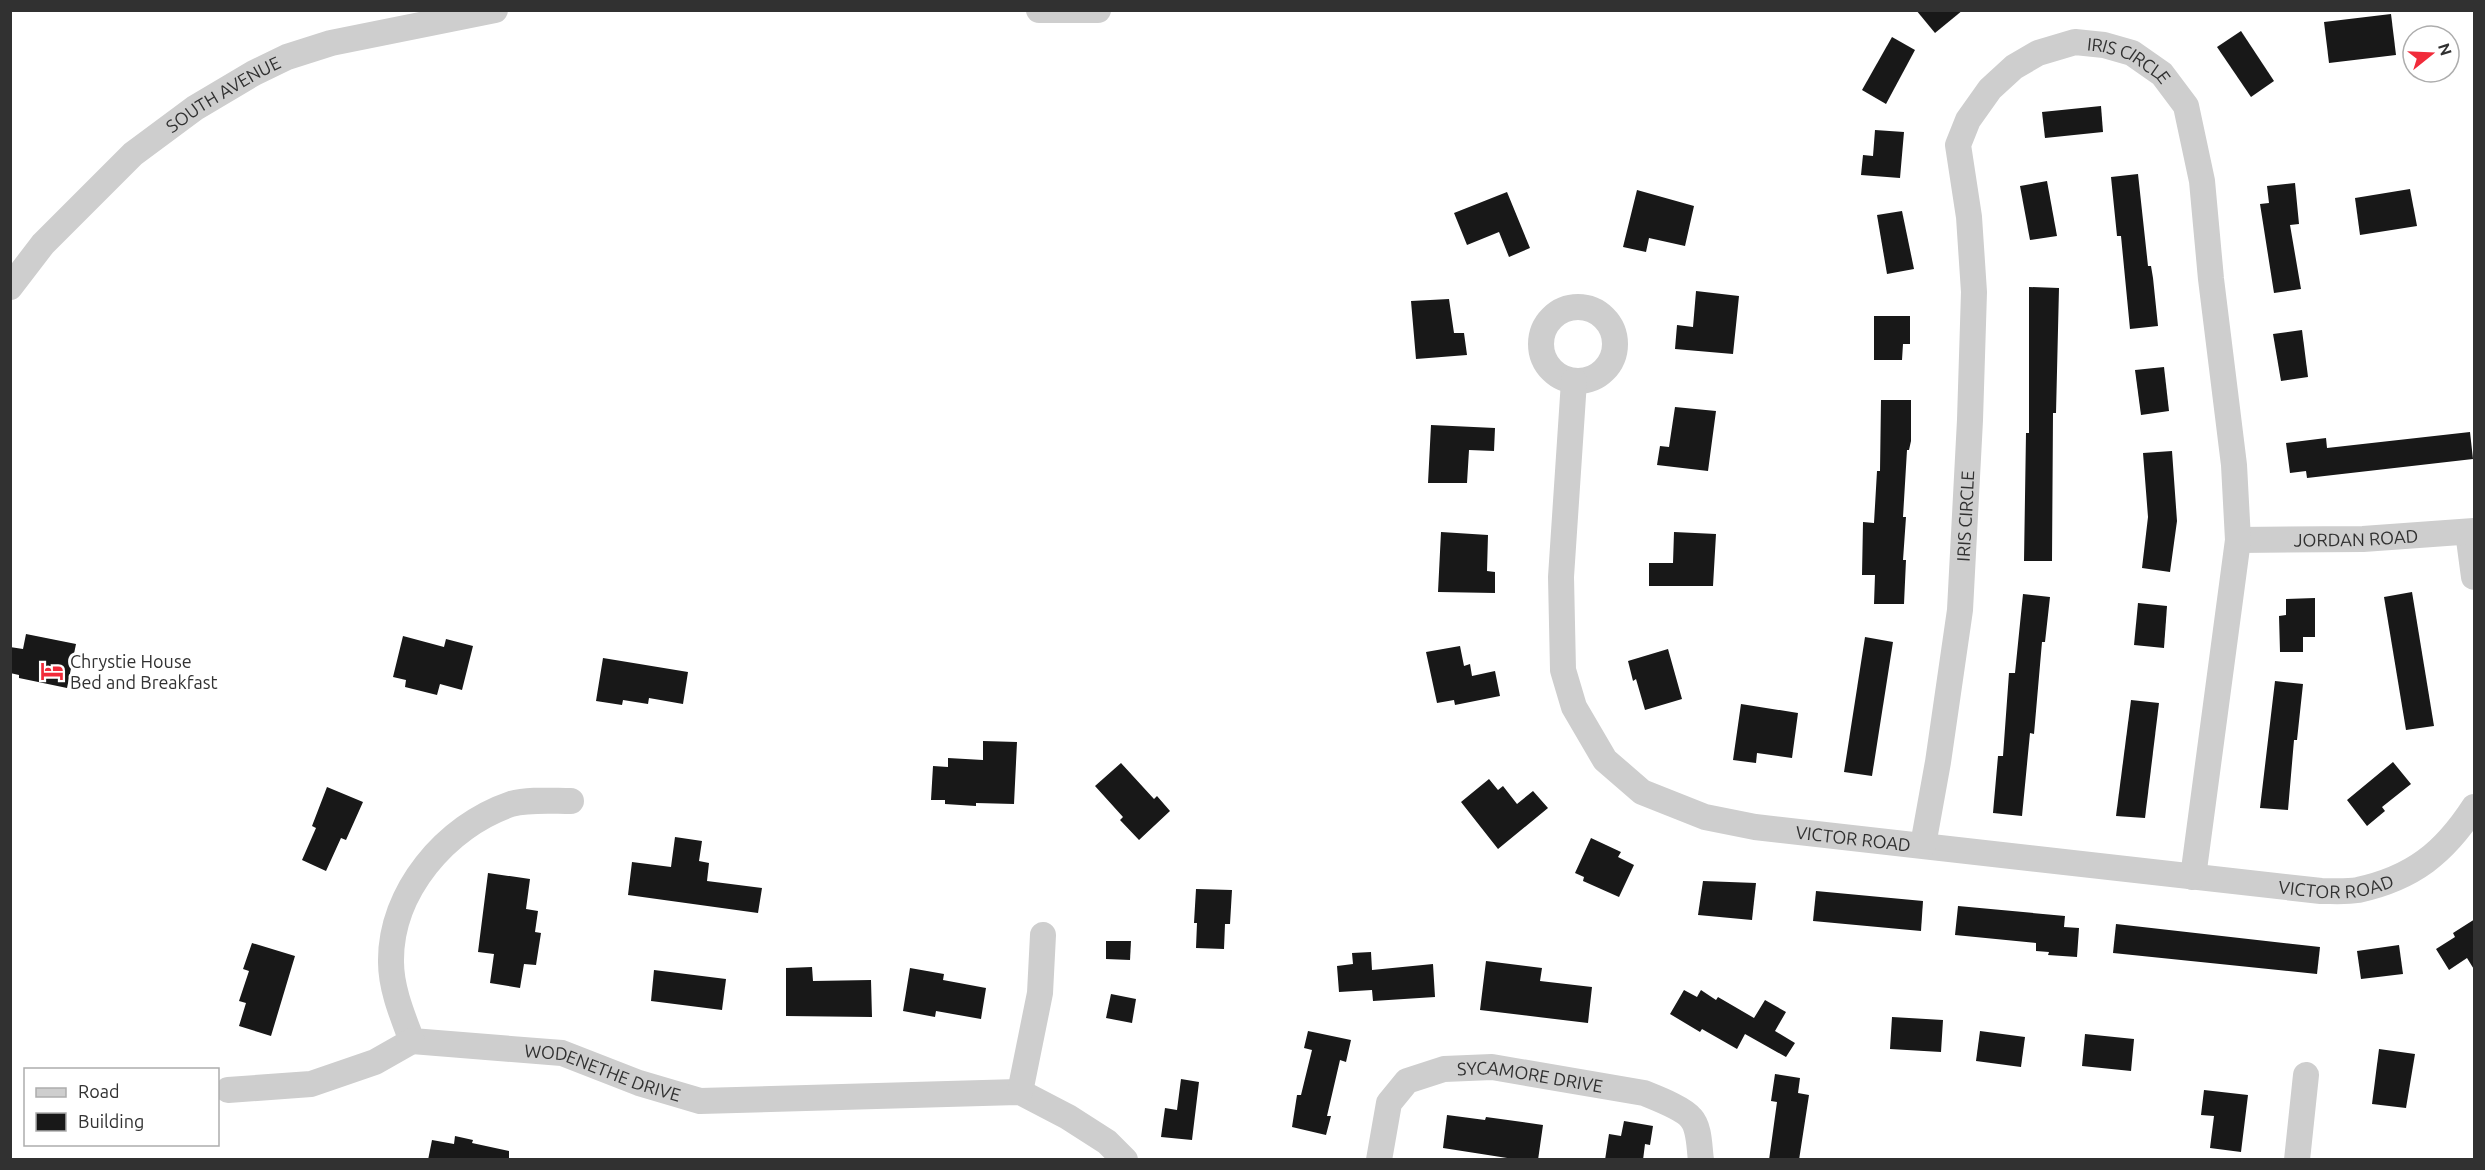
<svg xmlns="http://www.w3.org/2000/svg" width="2485" height="1170" viewBox="0 0 2485 1170" font-family="Ubuntu,sans-serif">
  <style>
    .building { fill: #181818 }
    .lines { fill: none; stroke-linecap: round; stroke-linejoin: round }
    .minor { stroke: #cecece; stroke-width: 26 }
    .labels { text-anchor: middle; dominant-baseline: central; stroke-width: 6; stroke-linejoin: round; paint-order: stroke }
    .street-label { font-size: 18px; fill: #313131; stroke: #fff }
    .poi-label { font-size: 18px; fill: #313131; stroke: #fff; text-anchor: start }
  </style>
  <rect width="100%" height="100%" fill="#fff"/>
  <g class="building">
    <path d="M1916,10h47l-28,23z"/>
    <path d="M2391,14l5,41 -67,8 -5,-41z"/>
    <path d="M2241,31l33,50 -23,16 -34,-50z"/>
    <path d="M1892,37l23,13 -29,54 -24,-14z"/>
    <path d="M2101,106l2,26 -58,6 -3,-26z"/>
    <path d="M1875,130l29,2 -4,46 -39,-3 2,-20 10,1z"/>
    <path d="M2138,174l10,92h3l2,12 5,48 -28,3 -9,-93h-4l-6,-59z"/>
    <path d="M2047,181l10,55 -27,4 -10,-54z"/>
    <path d="M2295,183l4,41 -9,1 11,64 -27,4 -14,-89 9,-1 -2,-17z"/>
    <path d="M2410,189l7,37 -57,9 -5,-37z"/>
    <path d="M1637,190l57,16 -9,40 -36,-8 -3,14 -23,-5z"/>
    <path d="M1507,192l23,56 -21,9 -10,-25 -32,13 -13,-32z"/>
    <path d="M1902,211l12,58 -27,5 -10,-59z"/>
    <path d="M2029,287l30,1 -3,125h-3l-1,148h-28l2,-128h3z"/>
    <path d="M1696,291l43,5 -6,58 -58,-5 2,-24 16,2z"/>
    <path d="M1449,299l5,34h10l3,22 -51,4 -5,-58z"/>
    <path d="M1874,316h36v28h-7l-1,16h-28z"/>
    <path d="M2302,330l6,47 -27,4 -8,-47z"/>
    <path d="M2164,367l5,44 -28,4 -6,-45z"/>
    <path d="M1881,400h30v41l-2,9h-2l-4,67h3l-3,43h3l-2,44h-30l1,-29h-13l1,-53 11,1 3,-52h3z"/>
    <path d="M1675,407l41,4 -8,60 -51,-6 3,-19 9,1z"/>
    <path d="M1431,425l64,3 -1,23 -25,-1 -2,33h-39z"/>
    <path d="M2470,432l3,27 -166,19 -1,-7 -16,2 -4,-30 40,-5 1,10z"/>
    <path d="M2172,451l5,70 -7,51 -28,-4 6,-51 -5,-64z"/>
    <path d="M1441,532l47,3 -1,36 8,1v21l-57,-1z"/>
    <path d="M1674,532l42,2 -3,52h-64v-23h24z"/>
    <path d="M2412,592l22,134 -28,4 -22,-133z"/>
    <path d="M2023,594l27,3 -5,45h-3l-8,92 -4,-1 -8,83 -29,-3 5,-57h5l6,-83h6z"/>
    <path d="M2315,598v39h-12v15h-23l-1,-36 7,-1v-16z"/>
    <path d="M2138,603l29,3 -3,42 -30,-3z"/>
    <path d="M26,634l50,10 -9,44 -48,-10v-3l-9,-2v-26l13,2z"/>
    <path d="M403,636l41,11 2,-8 27,7 -11,44 -22,-6 -3,11 -32,-8 1,-7 -13,-3z"/>
    <path d="M1865,637l28,5 -21,134 -28,-4z"/>
    <path d="M1460,646l4,20 6,-2 2,12 23,-5 5,25 -45,9 -1,-5 -17,3 -11,-51z"/>
    <path d="M1668,649l14,50 -37,11 -9,-31 -3,2 -5,-20z"/>
    <path d="M603,658l85,14 -5,32 -34,-6 -1,6 -25,-4 -1,5 -26,-4z"/>
    <path d="M2275,681l28,3 -6,56h-3l-6,70 -28,-2z"/>
    <path d="M2131,700l28,3 -14,115 -29,-2z"/>
    <path d="M1741,704l57,9 -6,45 -35,-5 -1,10 -23,-3z"/>
    <path d="M983,741l34,1 -3,62 -38,-1v3l-31,-2v-4h-14l2,-34 15,1v-9l35,2z"/>
    <path d="M2393,762l18,22 -29,23 3,4 -18,15 -20,-26z"/>
    <path d="M1121,763l33,36 3,-3 13,15 -31,29 -19,-20 3,-3 -28,-31z"/>
    <path d="M1489,779l9,11 5,-4 14,18 16,-13 15,17 -50,41 -37,-47z"/>
    <path d="M327,787l36,15 -17,38 -5,-2 -15,33 -24,-11 14,-32 -4,-2z"/>
    <path d="M675,837l27,4 -3,20 10,2 -2,18 55,7 -4,25 -130,-18 4,-33 39,5z"/>
    <path d="M1591,838l30,14 -3,5 16,8 -15,32 -36,-16 1,-4 -9,-4z"/>
    <path d="M488,873l42,6 -4,30 12,2 -3,21 6,1 -5,32 -12,-1 -4,24 -30,-5 4,-29 -16,-2z"/>
    <path d="M1703,881l53,2 -4,37 -54,-5z"/>
    <path d="M1196,889l36,1 -2,34h-5l-1,25 -28,-1 1,-25h-3z"/>
    <path d="M1816,891l107,10 -2,30 -108,-10z"/>
    <path d="M1958,906l107,10 -1,11 15,1 -2,29 -29,-2 1,-3 -13,-1v-8l-81,-8z"/>
    <path d="M2475,919v52l-8,-13 -18,12 -13,-21 19,-12 -2,-4z"/>
    <path d="M2116,924l204,23 -3,27 -204,-21z"/>
    <path d="M1106,941h25l-1,19 -24,-1z"/>
    <path d="M252,943l43,13 -24,80 -32,-10 7,-23 -7,-2 10,-30 -6,-2z"/>
    <path d="M2399,945l4,29 -42,5 -4,-28z"/>
    <path d="M1371,952l1,18 61,-6 2,33 -62,4 -1,-11 -33,2 -2,-26 16,-2 -1,-11z"/>
    <path d="M1486,961l56,7 -2,13 52,6 -4,36 -108,-13z"/>
    <path d="M812,967l1,14 58,-1 1,37 -86,-1v-48z"/>
    <path d="M910,968l34,6 -1,6 43,8 -5,31 -45,-8 -1,6 -32,-6z"/>
    <path d="M654,970l72,9 -4,31 -71,-9z"/>
    <path d="M1684,990l13,7 4,-7 15,10 2,-3 36,21 11,-18 21,12 -11,19 20,12 -9,14 -41,-23 -8,15 -35,-20 -2,3 -30,-18z"/>
    <path d="M1111,994l25,5 -4,24 -26,-5z"/>
    <path d="M1892,1017l51,3 -2,32 -51,-3z"/>
    <path d="M1308,1031l43,9 -5,22 -6,-2 -13,56h4l-5,19 -34,-8 5,-32h4l11,-45 -8,-2z"/>
    <path d="M1980,1031l45,6 -4,30 -45,-6z"/>
    <path d="M2085,1034l49,5 -3,32 -49,-5z"/>
    <path d="M2379,1049l36,5 -9,54 -34,-4z"/>
    <path d="M1775,1074l25,4 -2,15 11,2 -10,65h-30l8,-58 -6,-1z"/>
    <path d="M1181,1079l18,3 -7,58 -31,-3 4,-29 12,2z"/>
    <path d="M2204,1090l44,5 -7,57 -31,-4 4,-32 -13,-1z"/>
    <path d="M1447,1115l38,5 1,-3 57,8 -5,35h-18l-77,-12z"/>
    <path d="M1624,1121l29,5 -3,19 -5,-1 -2,16h-38l4,-26 12,2z"/>
    <path d="M455,1136l18,4 -1,3 37,8v9h-81l4,-20 22,4z"/>
  </g>
  <g class="lines">
    <g class="minor">
      <path d="M1039,10h59"/>
      <path id="s1" d="M10,287l33,-43 90,-90 62,-46 59,-35 33,-16 44,-14 164,-33"/>
      <circle cx="1578" cy="344" r="37"/>
      <path id="s2" d="M1574,381l-13,196 2,93 11,37 31,53 37,32 63,25 50,10 566,64c12,0 25,1 37,-1 55,-12 86,-37 116,-83"/>
      <path d="M2468,532l6,45"/>
      <path id="s3" d="M2238,540l125,-1 111,-8"/>
      <path id="s4" d="M571,801c-19,0 -42,-2 -60,3 -65,22 -121,88 -120,158 0,27 12,55 21,79l150,12 77,30 61,18 320,-9 48,25 39,25 18,18"/>
      <path id="s5" d="M1923,845l15,-83 22,-152 10,-190 4,-128 -5,-75 -11,-72 10,-25 22,-31 24,-22 24,-14 37,-11 29,3 28,8 30,21 24,32 16,75 9,98 23,186 4,75 -45,337"/>
      <path d="M228,1090l83,-6 64,-22 37,-21"/>
      <path d="M1020,1092l20,-99 3,-58"/>
      <path id="s6" d="M1379,1160l10,-57 18,-22 37,-12 48,-2 152,26c12,5 39,15 47,25 9,10 8,29 10,42"/>
      <path d="M2297,1160l9,-85"/>
    </g>
  </g>
  <defs>
    <g id="hotel-bare" transform="scale(1.8)"><path d="M-6-4.5h1.5V1H6V5H4.5V3h-9V5H-6ZM-4 0a1.8 1.8 0 1 1 3.6 0ZM.5 0V-2.5h3Q6-2.5 6 0Z" fill="#f12b3a" stroke="#fff" stroke-width="2.5" paint-order="stroke"/></g>
  </defs>
  <g fill-rule="evenodd">
    <use href="#hotel-bare" x="52" y="671"/>
  </g>
  <g class="labels">
    <g class="street-label">
      <text stroke="none"><textPath href="#s5" startOffset="926">IRIS CIRCLE</textPath></text>
      <text stroke="none"><textPath href="#s1" startOffset="290">SOUTH AVENUE</textPath></text>
      <text stroke="none"><textPath href="#s5" startOffset="332">IRIS CIRCLE</textPath></text>
      <text stroke="none"><textPath href="#s3" startOffset="118">JORDAN ROAD</textPath></text>
      <text stroke="none"><textPath href="#s2" startOffset="656">VICTOR ROAD</textPath></text>
      <text stroke="none"><textPath href="#s2" startOffset="1142">VICTOR ROAD</textPath></text>
      <text stroke="none"><textPath href="#s4" startOffset="548">WODENETHE DRIVE</textPath></text>
      <text stroke="none"><textPath href="#s6" startOffset="212">SYCAMORE DRIVE</textPath></text>
    </g>
    <g class="poi-label">
      <text x="70" y="661">Chrystie House<tspan x="70" dy="21">Bed and Breakfast</tspan></text>
    </g>
  </g>
  <rect width="2485" height="1170" fill="none" stroke="#313131" stroke-width="24"/>
  <rect x="24" y="1068" width="195" height="78" fill="#ffffff" stroke="#adadad" stroke-width="1.5"/>
  <rect x="36" y="1088" width="30" height="9" fill="#cecece" stroke="#adadad" stroke-width="1.5"/>
  <text x="78" y="1098" font-size="18" fill="#313131">Road</text>
  <rect x="36" y="1113" width="30" height="18" fill="#181818" stroke="#adadad" stroke-width="1.5"/>
  <text x="78" y="1128" font-size="18" fill="#313131">Building</text>
  <g transform="translate(2431 54) rotate(72)"><circle r="28" fill="#ffffff" stroke="#adadad" stroke-width="1.5"/>
  <path d="M0-4.5L10 22L0 15L-10 22Z" fill="#f12b3a"/>
  <text y="-9" font-size="16" font-weight="bold" text-anchor="middle" fill="#313131">N</text>
  </g>
</svg>
